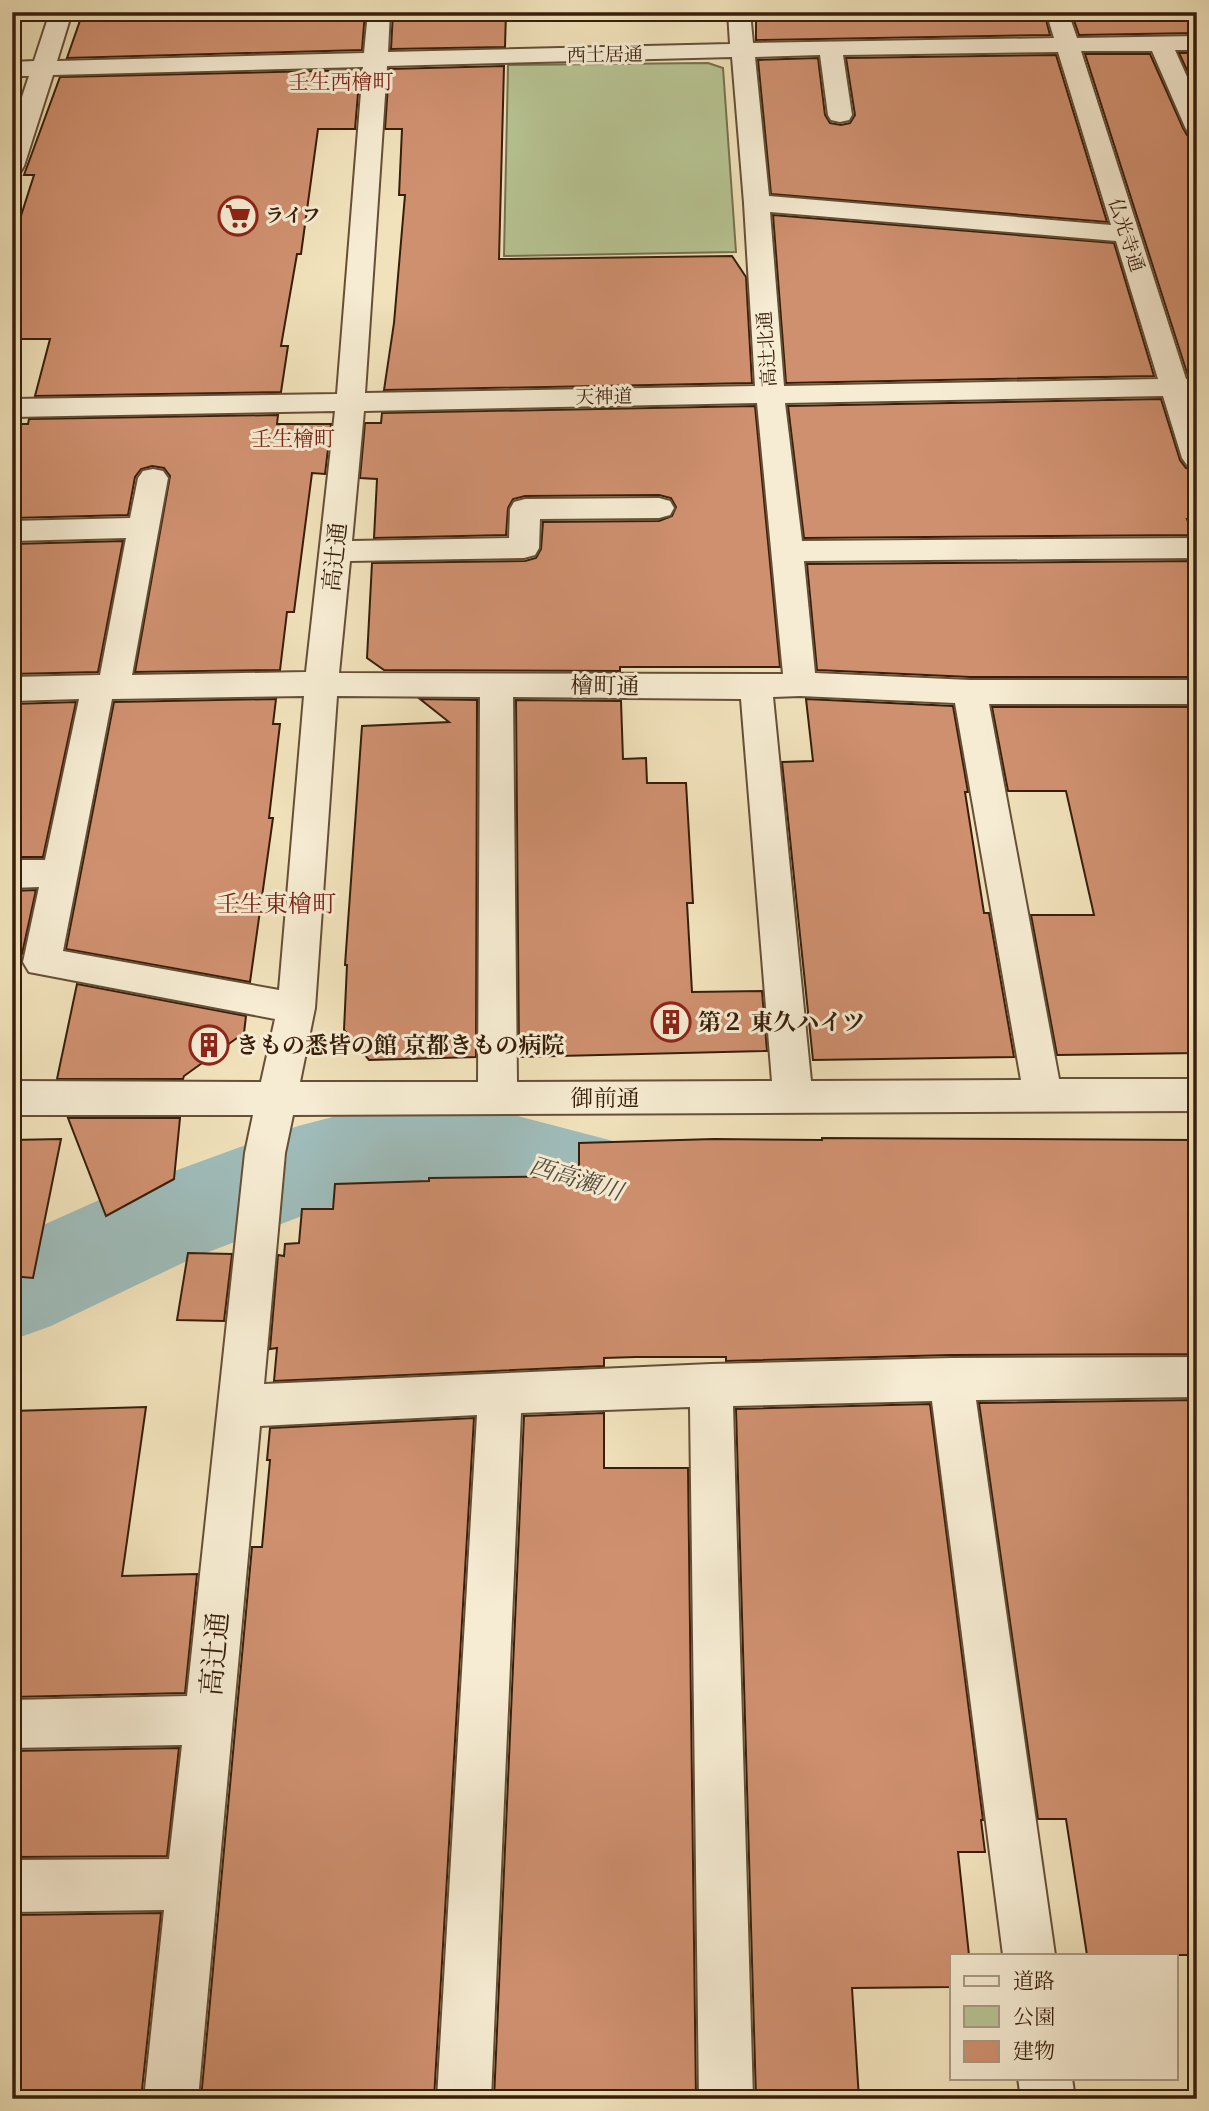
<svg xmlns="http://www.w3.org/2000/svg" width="1209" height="2111" viewBox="0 0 1209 2111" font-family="Cardo,'Noto Serif JP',serif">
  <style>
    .green { fill: #b7c493; stroke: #77714e; stroke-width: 2 }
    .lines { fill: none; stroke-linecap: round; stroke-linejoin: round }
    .river { fill: #9fbcba; fill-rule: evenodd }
    .building { fill: #cf906f; stroke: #371e0a; stroke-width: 2 }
    .minor-casing { stroke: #664f36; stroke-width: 4 }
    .minor { fill: #f6ecd3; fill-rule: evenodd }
    .labels { text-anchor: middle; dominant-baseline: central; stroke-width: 6; stroke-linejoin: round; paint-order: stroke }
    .far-street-label { font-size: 19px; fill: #371e0a; stroke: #f6ecd3 }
    .far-poi-label { font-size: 19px; font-weight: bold; fill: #371e0a; stroke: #f6ecd3; text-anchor: start }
    .far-neighbourhood-label { font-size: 21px; fill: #7a1f14; stroke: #f6ecd3 }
    .street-label { font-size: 23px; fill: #371e0a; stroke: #f6ecd3 }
    .poi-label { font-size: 23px; font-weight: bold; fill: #371e0a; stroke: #f6ecd3; text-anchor: start }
    .neighbourhood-label { font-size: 24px; fill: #7a1f14; stroke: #f6ecd3 }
    .water-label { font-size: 24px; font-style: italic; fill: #564d3f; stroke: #f6ecd3 }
    .near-street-label { font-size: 28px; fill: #371e0a; stroke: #f6ecd3 }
  </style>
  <rect width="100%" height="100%" fill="#f1e2bb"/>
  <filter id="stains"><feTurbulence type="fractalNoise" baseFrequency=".00286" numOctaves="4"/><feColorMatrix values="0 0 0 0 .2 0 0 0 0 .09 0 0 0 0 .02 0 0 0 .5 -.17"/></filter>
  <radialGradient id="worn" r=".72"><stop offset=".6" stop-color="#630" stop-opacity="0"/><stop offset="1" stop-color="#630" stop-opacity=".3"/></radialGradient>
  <path class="green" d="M708,63l15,5 13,184 -232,4 4,-191z"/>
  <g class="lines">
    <path class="river" d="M476,1105l141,37 37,14 85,43 15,34 -15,34 -38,13 -38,-13 -73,-41 -114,-33 -105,4 -64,17 -114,44 -142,68 -39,14v-101l105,-47 181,-66 73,-19z"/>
  </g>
  <g class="building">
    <path d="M83,12h282l-3,38 -295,8z"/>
    <path d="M393,12h113l-1,35 -114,2z"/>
    <path d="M845,12h199l6,23 -294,5v-19l90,-2z"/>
    <path d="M1071,12h126v21l-118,2z"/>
    <path d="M1179,53h18v39z"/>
    <path d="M1085,54h65l33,74 4,7 10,1v239l-9,1z"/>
    <path d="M1056,55l51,167 -336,-28 -13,-134 60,-2 7,57 5,8 11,2 9,-2 5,-8 -9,-57z"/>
    <path d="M504,66l-5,193 233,-3 14,21 6,106 -368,7 10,-67 11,-128h-6l3,-66h-17l4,-60z"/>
    <path d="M360,70l-5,59h-37l-17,125h-4l-16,92h7l-7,46 -246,4 15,-57h-38v-95l22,-69h-10l36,-98z"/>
    <path d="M773,215l341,28 40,133 -368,7z"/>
    <path d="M1161,399l19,61 6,8 11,2v29h-7l6,20h-9l6,16 -389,3 -16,-132z"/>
    <path d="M755,406l25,261h-160v4l-236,-1 -17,-12 5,-95 153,-2 11,-3 5,-9 2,-27 116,-1 13,-5 4,-9 -5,-9 -12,-3 -134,1 -12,3 -5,9 -2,27 -132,3 3,-59 -17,-1 5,-55h16l1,-10z"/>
    <path d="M278,415l-1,9h54l-6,50 -13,-1 -18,139h-7l-7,58 -145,2 35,-196 -6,-8 -12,-2 -11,3 -6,8 -7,38 -116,3v-94h16l1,-5z"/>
    <path d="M123,541l-25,131 -86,2v-130z"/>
    <path d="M1197,561v116h-227l-153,-7 -10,-106z"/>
    <path d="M276,699l-3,25h7l-11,94h4l-23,164 -184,-33 48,-247z"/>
    <path d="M420,699l57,1 -1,357 -107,3 -25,-30 3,-65h-2l17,-239 87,-4z"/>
    <path d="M806,699l147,7 15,86h-3l19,121h5l25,144 -201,3 -31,-298 31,-1z"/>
    <path d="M516,700l105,1 2,58 23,-1 1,25h39l7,120h-6l5,89 70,-1 5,60 -248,6z"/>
    <path d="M76,702l-33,155h-31v-153z"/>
    <path d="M992,707h205v346l-140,2 -26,-140h63l-28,-124h-58z"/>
    <path d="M36,890l-14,64 -10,1v-64z"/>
    <path d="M77,984l169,32 -2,17 -60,43 -1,3h-126z"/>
    <path d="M68,1118h112l-6,61 -68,37z"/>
    <path d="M822,1138l375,2v214l-246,1 -225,6v-4h-90l-32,1v8l-330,15 3,-33 -7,1 8,-94 6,1 1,-12 14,-1 3,-34h31l2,-25 94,-3v-3l150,-2v-33l135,-4 108,1z"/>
    <path d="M61,1139l-28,139 -21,-2v-136z"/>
    <path d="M188,1253l44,1 -8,67 -47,-1z"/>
    <path d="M1197,1400v555h-110l-21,-136h-28l-59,-416z"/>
    <path d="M930,1404l53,416h-2l4,32h-27l11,103h-17v32l-100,1 7,111h-103l-20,-690z"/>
    <path d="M146,1407l-24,169 75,-2 -12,119 -173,4v-286z"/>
    <path d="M604,1413v55h84l8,631h-202l30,-683z"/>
    <path d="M474,1418l-40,681h-233l51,-552h10l8,-87h-3l3,-32z"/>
    <path d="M179,1748l-12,108 -155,1v-106z"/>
    <path d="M161,1913l-20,186h-129v-184z"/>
  </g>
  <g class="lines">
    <g class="minor-casing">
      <g id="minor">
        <path d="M50,12h22l-15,49 307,-8 4,-41h22l-2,40 342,-8 -2,-32h22l3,31 301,-5 -8,-26h22l9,26 120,-2v14h-22l22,49v35l-9,-2 -3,-5 -33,-76h-71l105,328 11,-1v18h-5l5,16v55l-10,-2 -5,-7 -19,-62 -378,7 17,138 395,-3v20l-393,3 11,112 155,7h227v24h-208l70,375h138v32l-904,4 -8,38 -21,231 447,-20 240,-6 246,-1v40l-221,3 79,555h-52l-71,-554 -199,5 20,693h-54l-9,-692 -169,6 -30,686h-54l40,-684 -217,11 -62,673h-54l20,-189 -152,2v-52l157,-1 13,-114 -170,3v-48l175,-4 58,-543 8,-38h-241v-34l249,1 14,-63 -246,-47 -6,-10 16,-75 -27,1v-28h33l34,-161 -67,2v-24l88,-2 26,-137 -114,3v-20l118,-3 8,-40 5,-7 10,-2 10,2 5,7 -36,197 174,-3 29,-261 -323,6v-18l325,-5 26,-327 -310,8 -29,91 -3,5 -9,2v-46l17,-51h-17v-14l22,-1zM1058,52l53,173 -342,-29 -14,-139 65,-2 8,60 3,5 9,2 9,-2 3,-5 -9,-60zM732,57l12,146 11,183 -390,7 22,-327zM770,212l346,29 42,138 -374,7zM757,403l26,271 -444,-1 11,-112 174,-3 11,-3 4,-7 1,-29 119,-1 11,-3 4,-7 -4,-7 -11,-3 -134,1 -11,3 -4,7 -1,29 -157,3 12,-130zM304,696l-25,294 -216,-39 49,-252zM337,696l143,1 -2,385h-178l15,-74zM800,696l155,7 66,377 -210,1 -38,-384zM513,697l228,2 31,382 -255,1z"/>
        <path d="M1018,2078h54l3,21h-54z"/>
      </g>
    </g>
    <use href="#minor" class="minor"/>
  </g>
  <defs>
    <g id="supermarket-ring" transform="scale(2.0125)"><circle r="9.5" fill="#f6ecd3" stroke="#8f2418" stroke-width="1.5"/><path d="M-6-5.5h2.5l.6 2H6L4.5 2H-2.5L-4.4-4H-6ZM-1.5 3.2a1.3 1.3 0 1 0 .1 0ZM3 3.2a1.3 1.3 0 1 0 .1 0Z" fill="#8f2418"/></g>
    <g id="building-ring" transform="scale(2.0125)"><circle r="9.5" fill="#f6ecd3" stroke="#8f2418" stroke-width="1.5"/><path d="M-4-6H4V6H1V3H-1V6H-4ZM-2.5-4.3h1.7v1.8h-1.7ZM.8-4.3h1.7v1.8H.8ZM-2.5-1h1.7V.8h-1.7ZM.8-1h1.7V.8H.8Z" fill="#8f2418"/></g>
  </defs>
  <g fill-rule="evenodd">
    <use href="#supermarket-ring" x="238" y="216"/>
    <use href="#building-ring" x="671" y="1022"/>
    <use href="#building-ring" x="209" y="1045"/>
  </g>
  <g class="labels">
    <g class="far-street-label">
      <text transform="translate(605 55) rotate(-1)">西土居通</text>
      <text transform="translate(1126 235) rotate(72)">仏光寺通</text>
      <text transform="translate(767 349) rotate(-94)">高辻北通</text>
      <text transform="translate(604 397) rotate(-1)">天神道</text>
    </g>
    <g class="far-poi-label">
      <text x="265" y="216">ライフ</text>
    </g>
    <g class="far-neighbourhood-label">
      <text x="341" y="82">壬生西檜町</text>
      <text x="293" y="439">壬生檜町</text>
    </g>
    <g class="street-label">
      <text transform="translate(335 557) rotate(-84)">高辻通</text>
      <text transform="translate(605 686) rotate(1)">檜町通</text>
      <text x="605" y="1098">御前通</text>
    </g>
    <g class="poi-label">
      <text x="698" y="1022">第２ 東久ハイツ</text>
      <text x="236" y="1045">きもの悉皆の館 京都きもの病院</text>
    </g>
    <g class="neighbourhood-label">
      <text x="276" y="904">壬生東檜町</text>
    </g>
    <g class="water-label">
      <text transform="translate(576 1179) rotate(17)">西高瀬川</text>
    </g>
    <g class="near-street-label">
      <text transform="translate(215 1654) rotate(-85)">高辻通</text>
    </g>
  </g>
  <rect width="1209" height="2111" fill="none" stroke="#f1e2bb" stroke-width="42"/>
  <rect x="14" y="14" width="1181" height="2083" fill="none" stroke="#371e0a" stroke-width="3.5"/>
  <rect x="21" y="21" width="1167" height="2069" fill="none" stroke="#371e0a" stroke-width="2"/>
  <rect x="950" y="1954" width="228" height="126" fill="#f6ecd3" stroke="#aa9a83" stroke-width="2"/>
  <rect x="964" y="1976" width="35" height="10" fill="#f6ecd3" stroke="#aa9a83" stroke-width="2"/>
  <text x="1013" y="1988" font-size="21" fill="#371e0a">道路</text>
  <rect x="964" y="2006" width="35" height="21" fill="#b7c493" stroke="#aa9a83" stroke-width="2"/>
  <text x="1013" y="2024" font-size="21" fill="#371e0a">公園</text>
  <rect x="964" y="2041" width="35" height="21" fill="#cf906f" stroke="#aa9a83" stroke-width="2"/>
  <text x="1013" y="2058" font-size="21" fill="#371e0a">建物</text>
  <rect width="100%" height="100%" filter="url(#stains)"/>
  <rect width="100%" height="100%" fill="url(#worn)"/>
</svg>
